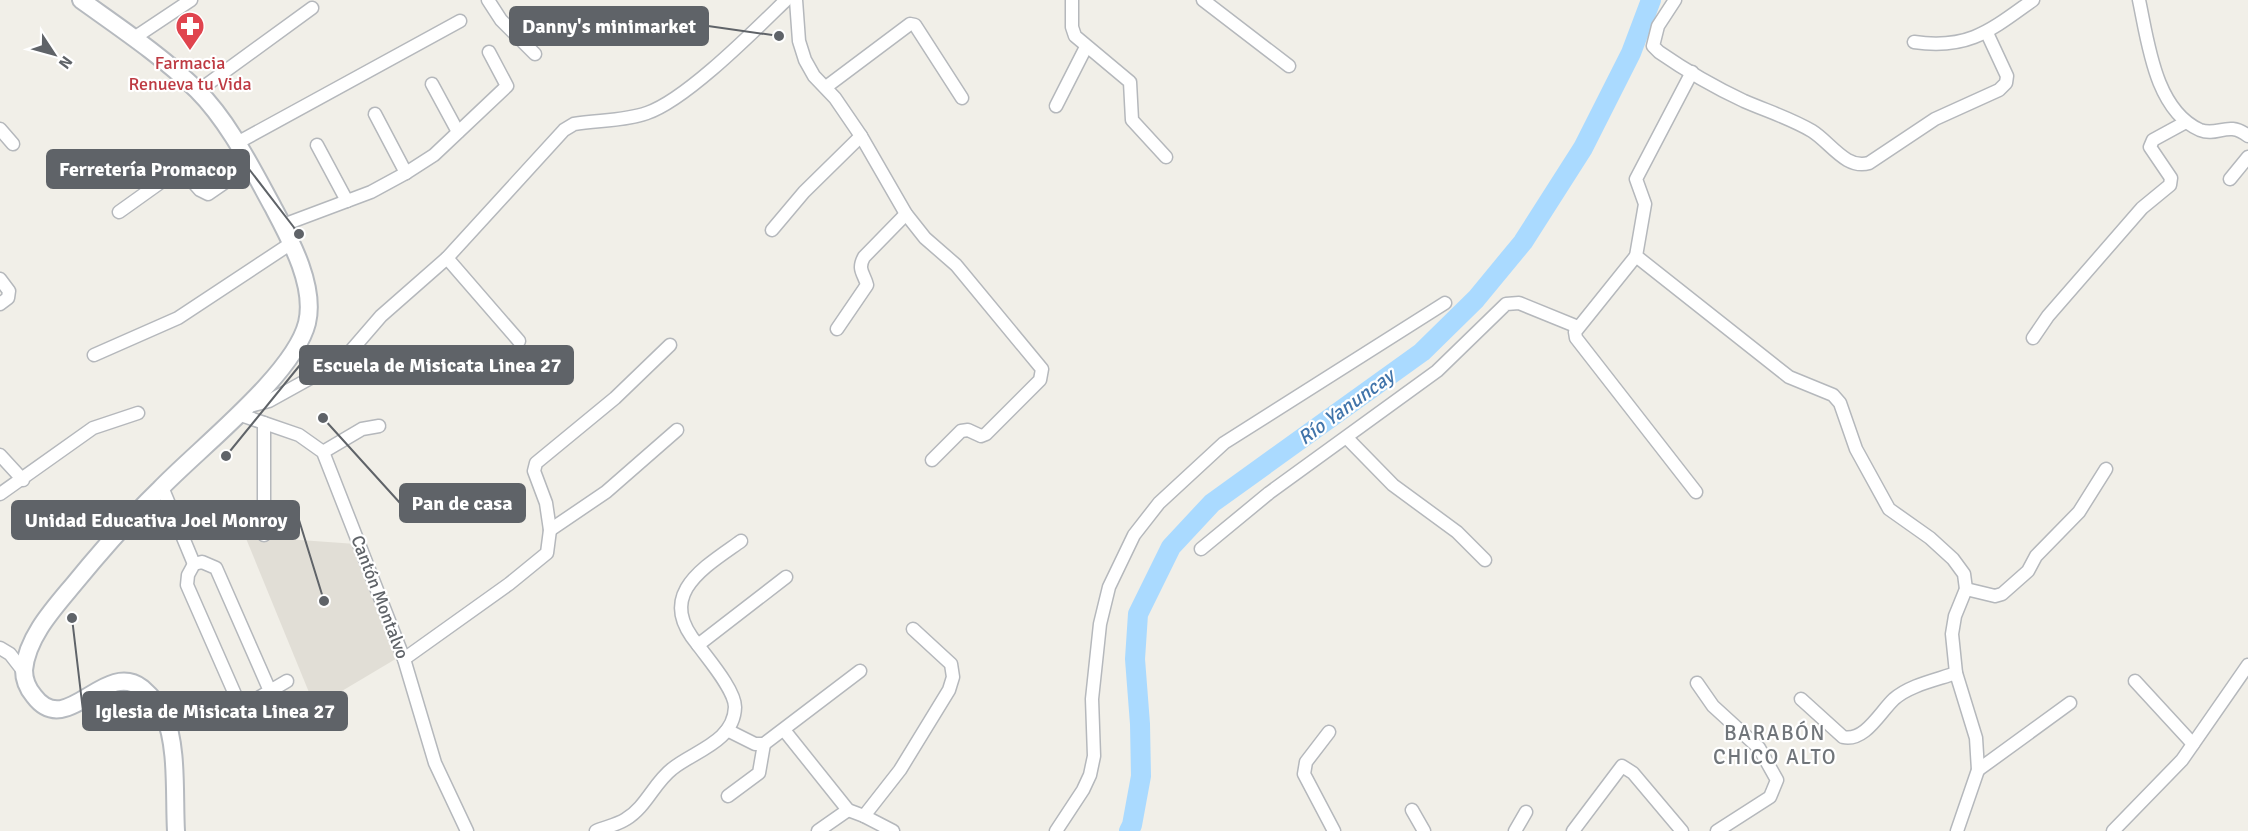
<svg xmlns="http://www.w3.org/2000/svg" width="2248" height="831" viewBox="0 0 2248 831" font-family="Signika,sans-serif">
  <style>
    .education { fill: #e1ded6 }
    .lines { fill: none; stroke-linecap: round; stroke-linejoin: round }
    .river { stroke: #aadaff; stroke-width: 20 }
    .street-casing { stroke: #b5b8bc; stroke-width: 15 }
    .secondary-casing { stroke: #b6babf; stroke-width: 20 }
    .street { stroke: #fff; stroke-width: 12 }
    .secondary { stroke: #fff; stroke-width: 16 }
    .labels { text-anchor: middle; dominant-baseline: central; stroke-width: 4.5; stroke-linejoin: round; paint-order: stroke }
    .health-label { font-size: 18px; fill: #be3a42; stroke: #fff }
    .street-label { font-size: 18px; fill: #5f6368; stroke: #fff }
    .water-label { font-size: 20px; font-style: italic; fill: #4174aa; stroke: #fff }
    .quarter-label { font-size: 21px; letter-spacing: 1.5px; fill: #70757a; stroke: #fff }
    .leader { fill: none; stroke: #5f6368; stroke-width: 2 }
    .callout-dot { fill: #5f6368; stroke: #fff; stroke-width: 2 }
    .callout { fill: #5f6368; stroke: #5f6368; stroke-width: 2 }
    .callout-label { font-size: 20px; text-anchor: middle; font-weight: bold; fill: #fff }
  </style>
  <rect width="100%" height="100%" fill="#f1efe8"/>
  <path class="education" d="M245,536l111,8 43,113 -84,50z"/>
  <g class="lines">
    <path class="river" d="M1129,831l3,-6 9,-49 -1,-52 -5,-65 3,-45 33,-67 41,-44 210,-151 54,-53 47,-57 60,-94 48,-95 20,-53"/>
    <g class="street-casing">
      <g id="street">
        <path d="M488,0l13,20 34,34"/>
        <path d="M796,0l3,41 6,19 9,16 21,22 26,38 45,78 19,24 31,27 86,104 -2,11 -54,54 -5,2 -13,-6 -7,1 -29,29"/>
        <path d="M1072,0v27l3,9 55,46 2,38 34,37"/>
        <path d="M1203,0l86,66"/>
        <path d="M1675,0l-17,26 -5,20 6,6c26,18 55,35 85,49 23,10 46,17 68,30 18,11 34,39 57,32l66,-44 64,-29 7,-7 1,-7 -20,-43"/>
        <path d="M2139,0c9,42 16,110 61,130 18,7 28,-10 48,6"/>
        <path d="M134,38l57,-38"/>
        <path d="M1914,42c55,8 77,-12 119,-42"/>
        <path d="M1692,72l-56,107 9,25 -9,52 153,121 44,18 7,8 16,46 33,60 41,29 23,21 11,15 2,15 -11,27 -3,18 4,39 20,65 2,32 -21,61"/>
        <path d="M432,84l26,48"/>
        <path d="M826,87l84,-63 5,1 47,73"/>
        <path d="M198,91l114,-83"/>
        <path d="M1056,106l30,-59"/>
        <path d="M375,114l31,59"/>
        <path d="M0,129l13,15"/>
        <path d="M237,143l223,-122"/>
        <path d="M317,145l30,56"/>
        <path d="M2230,179l18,-22"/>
        <path d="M119,212l56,-40 10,1 15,17 8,4 42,-29"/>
        <path d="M283,225l88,-33 35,-19 28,-18 73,-69 -18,-34"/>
        <path d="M772,230l32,-38 57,-56"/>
        <path d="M1636,256l-61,76 1,6 120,154"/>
        <path d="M447,258l72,83"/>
        <path d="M0,279l9,12 -1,7 -8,6"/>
        <path d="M837,329l30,-44c-3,-12 -10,-15 -3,-28l42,-43"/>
        <path d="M2033,338l15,-22 94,-108 28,-23 1,-7 -21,-31 3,-7 33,-18"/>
        <path d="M94,355l84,-37 112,-74"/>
        <path d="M246,407l23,-6 74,-41 38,-44 66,-58 117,-128 10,-6c24,-4 51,-3 73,-11 39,-13 108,-83 139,-113"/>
        <path d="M238,414l61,21 24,17 81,207 31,104 32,68"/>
        <path d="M1347,438l46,47 64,47 28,28"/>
        <path d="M323,452l39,-23 17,-3"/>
        <path d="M0,455l23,25"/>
        <path d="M162,487l32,77"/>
        <path d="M0,494l93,-66 45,-15"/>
        <path d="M550,530l56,-38 71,-62"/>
        <path d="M264,535v-112"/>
        <path d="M1201,549l68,-56 168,-122 69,-67 13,-1 59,24"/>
        <path d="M202,562l14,6 54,123 -29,17 -54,-123 1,-10 6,-11z"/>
        <path d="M1966,589l29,7 7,-2 26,-23 8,-15 43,-44 27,-43"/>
        <path d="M698,645c-43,-50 5,-77 43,-104"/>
        <path d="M0,648l10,6 14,18"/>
        <path d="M404,659l105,-75 38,-31 3,-23 -4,-27 -12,-32 2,-8 79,-65 55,-53"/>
        <path d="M2135,681l58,63"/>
        <path d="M1697,683l16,23 46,42 18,32 -7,17 -53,34"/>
        <path d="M270,691l17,-10"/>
        <path d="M1801,699l42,38c22,5 37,-25 51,-38 16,-14 42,-19 62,-26"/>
        <path d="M226,717l15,-9"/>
        <path d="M727,730l28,14h9l96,-73"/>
        <path d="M784,730l64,80 16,6 36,-46 49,-80 4,-13 -2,-13 -38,-35"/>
        <path d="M1329,732l-23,30 -2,12 30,57"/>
        <path d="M1978,770l92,-67"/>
        <path d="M728,796l31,-23 5,-29"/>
        <path d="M1412,810l12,21"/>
        <path d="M864,816l29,15"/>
        <path d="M596,831c9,-4 21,-6 30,-12 20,-12 28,-36 46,-50 22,-18 62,-27 63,-62 0,-17 -27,-48 -37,-62l88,-68"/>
        <path d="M818,831l30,-21"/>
        <path d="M1056,831l27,-41 7,-15 4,-19 -2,-57 8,-75 9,-37 25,-52 25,-32 65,-60 221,-140"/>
        <path d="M1515,831l11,-19"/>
        <path d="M1573,831l49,-65 11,7 49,58"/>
        <path d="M2113,831l69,-71 66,-95"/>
      </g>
    </g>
    <g class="secondary-casing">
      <path id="secondary" d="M81,0c39,28 81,56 116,90 32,32 54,77 76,117 17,32 43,79 34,116 -13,52 -109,126 -147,166 -31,30 -59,62 -86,95 -20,24 -47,53 -50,86 0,9 4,19 10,26 33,44 70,-37 108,-8 9,8 17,16 22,27 14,30 10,82 12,116"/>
    </g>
    <use href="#street" class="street"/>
    <use href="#secondary" class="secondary"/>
  </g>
  <defs>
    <g id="pharmacy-pin" transform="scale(1.5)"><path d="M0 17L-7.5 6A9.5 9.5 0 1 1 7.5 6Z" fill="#e0444e" stroke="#fff"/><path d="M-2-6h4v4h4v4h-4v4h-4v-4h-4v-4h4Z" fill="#fff"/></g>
  </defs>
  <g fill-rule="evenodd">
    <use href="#pharmacy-pin" x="190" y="26"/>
  </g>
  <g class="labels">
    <g class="health-label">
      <text x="190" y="63">Farmacia<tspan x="190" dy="21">Renueva tu Vida</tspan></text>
    </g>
    <g class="street-label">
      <text transform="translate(380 597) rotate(69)">Cantón Montalvo</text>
    </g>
    <g class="water-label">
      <text transform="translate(1346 407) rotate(-36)">Río Yanuncay</text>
    </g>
    <g class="quarter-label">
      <text x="1775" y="733">BARABÓN<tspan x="1775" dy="24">CHICO ALTO</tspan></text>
    </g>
  </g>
  <path class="leader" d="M779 36L708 26M299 234L249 169M226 456L300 365M323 418L400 503M324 601L299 520M72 618L83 711"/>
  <g class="callout-dot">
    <circle cx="779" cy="36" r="6"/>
    <circle cx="299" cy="234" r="6"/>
    <circle cx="226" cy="456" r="6"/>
    <circle cx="323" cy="418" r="6"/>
    <circle cx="324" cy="601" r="6"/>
    <circle cx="72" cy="618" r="6"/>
  </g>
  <g class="callout">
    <rect x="510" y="7" width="198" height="38" rx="6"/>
    <rect x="47" y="150" width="202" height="38" rx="6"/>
    <rect x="300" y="346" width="273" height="38" rx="6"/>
    <rect x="400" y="484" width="125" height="38" rx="6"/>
    <rect x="12" y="501" width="287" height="38" rx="6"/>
    <rect x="83" y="692" width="264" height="38" rx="6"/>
  </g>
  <g class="callout-label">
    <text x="609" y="33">Danny's minimarket</text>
    <text x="148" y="176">Ferretería Promacop</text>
    <text x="437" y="372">Escuela de Misicata Linea 27</text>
    <text x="462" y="510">Pan de casa</text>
    <text x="156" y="527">Unidad Educativa Joel Monroy</text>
    <text x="215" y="718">Iglesia de Misicata Linea 27</text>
  </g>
  <g transform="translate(54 54) rotate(126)" stroke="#ffffff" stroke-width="4.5" paint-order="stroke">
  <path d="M0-4.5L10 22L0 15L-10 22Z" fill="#5f6368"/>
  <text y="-9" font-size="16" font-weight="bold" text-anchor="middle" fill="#5f6368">N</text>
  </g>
</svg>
